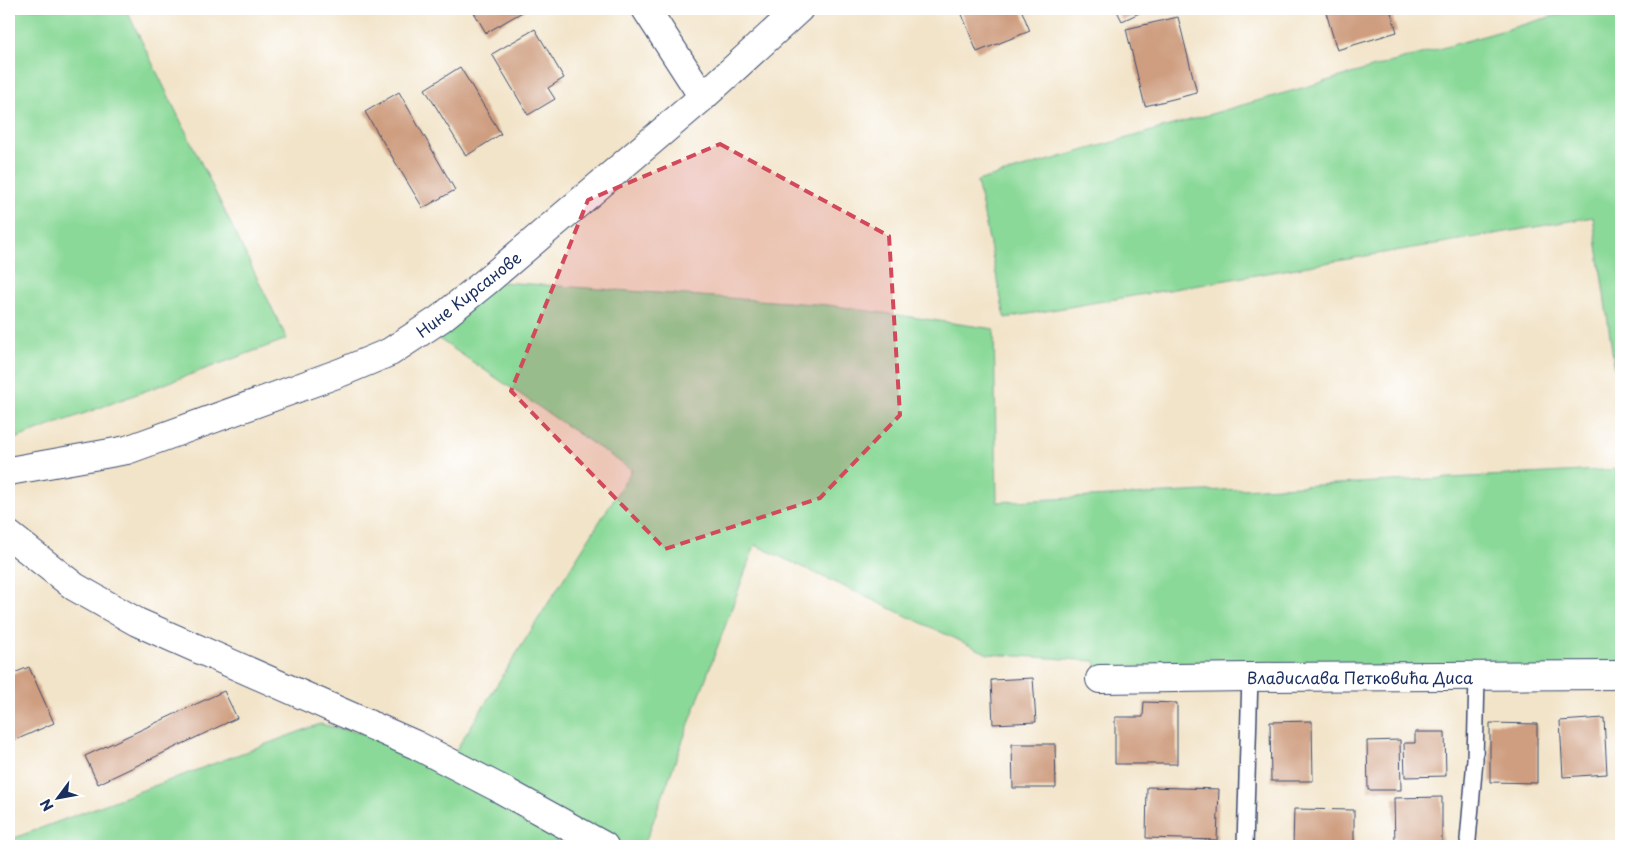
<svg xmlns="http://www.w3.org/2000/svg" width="1630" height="855" viewBox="0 0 1630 855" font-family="'Playpen Sans',sans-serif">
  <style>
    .green { fill: #8ad998; stroke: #52847b }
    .building { fill: #cf9e80 }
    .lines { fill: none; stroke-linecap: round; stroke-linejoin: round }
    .service-casing { stroke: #3b4a6e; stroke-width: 18 }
    .minor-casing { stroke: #3b4a6e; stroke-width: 30 }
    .tertiary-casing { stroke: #3b4a6e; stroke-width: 30 }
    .service { stroke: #fff; stroke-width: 15 }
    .minor { stroke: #fff; stroke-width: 28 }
    .tertiary { stroke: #fff; stroke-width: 28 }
    .marked { fill: #d1495b; fill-opacity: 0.2; stroke: #d1495b; stroke-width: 4; stroke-dasharray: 10 6; stroke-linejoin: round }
    .labels { text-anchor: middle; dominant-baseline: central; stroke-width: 4.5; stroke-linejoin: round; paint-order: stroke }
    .street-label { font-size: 16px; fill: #1b2f5e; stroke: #fff }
  </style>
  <rect width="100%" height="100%" fill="#fff"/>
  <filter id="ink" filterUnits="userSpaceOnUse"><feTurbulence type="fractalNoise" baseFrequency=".02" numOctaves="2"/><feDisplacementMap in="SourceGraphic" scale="10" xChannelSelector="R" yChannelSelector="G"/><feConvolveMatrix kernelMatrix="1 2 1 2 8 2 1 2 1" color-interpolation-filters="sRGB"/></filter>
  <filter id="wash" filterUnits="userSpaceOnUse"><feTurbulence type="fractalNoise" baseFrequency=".0096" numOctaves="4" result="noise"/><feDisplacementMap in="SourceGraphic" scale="20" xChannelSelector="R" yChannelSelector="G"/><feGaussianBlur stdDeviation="1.12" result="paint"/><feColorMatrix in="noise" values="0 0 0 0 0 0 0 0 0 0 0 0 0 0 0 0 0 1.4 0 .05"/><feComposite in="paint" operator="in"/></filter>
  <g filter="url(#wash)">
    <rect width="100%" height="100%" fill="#f2e4c9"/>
    <g class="green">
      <path d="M9,9h117l161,330 -278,102z"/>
      <path d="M1578,9h43v404l-28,-196 -588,101 -28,-137z"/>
      <path d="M487,281l341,24 166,24 3,173 624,-33v206l-521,4 -5,-18 -107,-7 -233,-109 -111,301h-635v-6l311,-116 134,29 178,-283 -199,-135z"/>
    </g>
    <g id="blocks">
      <g class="building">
        <path d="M472,9h51l1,2 -38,22z"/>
        <path d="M970,9h51l9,22 -53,21 -16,-40z"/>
        <path d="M1116,9h32l-26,12z"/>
        <path d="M1325,9h65l7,23 -60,18z"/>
        <path d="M1178,17l19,76 -52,13 -19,-77z"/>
        <path d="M535,29l29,49 -16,10 7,11 -27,16 -36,-61z"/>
        <path d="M460,67l41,67 -35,22 -41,-67z"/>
        <path d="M399,92l56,98 -32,18 -58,-96z"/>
        <path d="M29,667l25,56 -45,20v-68z"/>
        <path d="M1033,678l3,44 -43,2 -2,-44z"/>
        <path d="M224,691l13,27 -139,66 -13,-28z"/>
        <path d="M1144,702l33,1v61h-62v-47h28z"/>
        <path d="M1604,718l3,56 -44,3 -3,-56z"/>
        <path d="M1312,721l1,60h-42l-1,-59z"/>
        <path d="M1490,723l47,1v59l-47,-1z"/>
        <path d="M1415,732h30l1,44 -41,1 -1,-34h11z"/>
        <path d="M1400,740l1,50h-33l-1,-49z"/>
        <path d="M1012,744h43l1,44h-43z"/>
        <path d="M1147,787l72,2 -2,51 -71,-2z"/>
        <path d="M1442,797v49h-47l-1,-48z"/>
        <path d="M1294,809l60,1v36h-61z"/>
        <path d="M1019,843l26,2v1h-26z"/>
      </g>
    </g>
  </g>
  <g filter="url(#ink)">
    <use href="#blocks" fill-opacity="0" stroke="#3b4a6e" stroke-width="1"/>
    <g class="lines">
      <g class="service-casing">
        <g id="service">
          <path d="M1468,840l7,-80 2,-83"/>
          <path d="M1245,846l5,-169"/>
        </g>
      </g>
      <g class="minor-casing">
        <g id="minor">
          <path d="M646,9l57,88"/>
          <path d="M1100,679l150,-2 371,-2"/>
        </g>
      </g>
      <g class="tertiary-casing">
        <g id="tertiary">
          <path d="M9,471l118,-21 215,-78 48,-20 50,-33 47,-38 216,-184 96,-88"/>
          <path d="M9,535l66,52 62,35 279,123 81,42 107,59"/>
        </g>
      </g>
      <use href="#service" class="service"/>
      <use href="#minor" class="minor"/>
      <use href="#tertiary" class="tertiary"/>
    </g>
  </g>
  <path class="marked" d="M720,144l169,92 11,179 -80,83 -155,51 -154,-158 77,-191z"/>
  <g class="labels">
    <g class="street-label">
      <text transform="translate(468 294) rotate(-38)">Нине Кирсанове</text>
      <text x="1360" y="677">Владислава Петковића Диса</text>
    </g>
  </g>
  <rect width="1630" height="855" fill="none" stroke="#fff" stroke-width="30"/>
  <g transform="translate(58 798) rotate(238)" stroke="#ffffff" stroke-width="4" paint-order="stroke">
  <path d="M0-4L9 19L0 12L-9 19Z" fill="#1b2f5e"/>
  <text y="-8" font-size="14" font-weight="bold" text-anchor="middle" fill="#1b2f5e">N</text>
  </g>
</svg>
